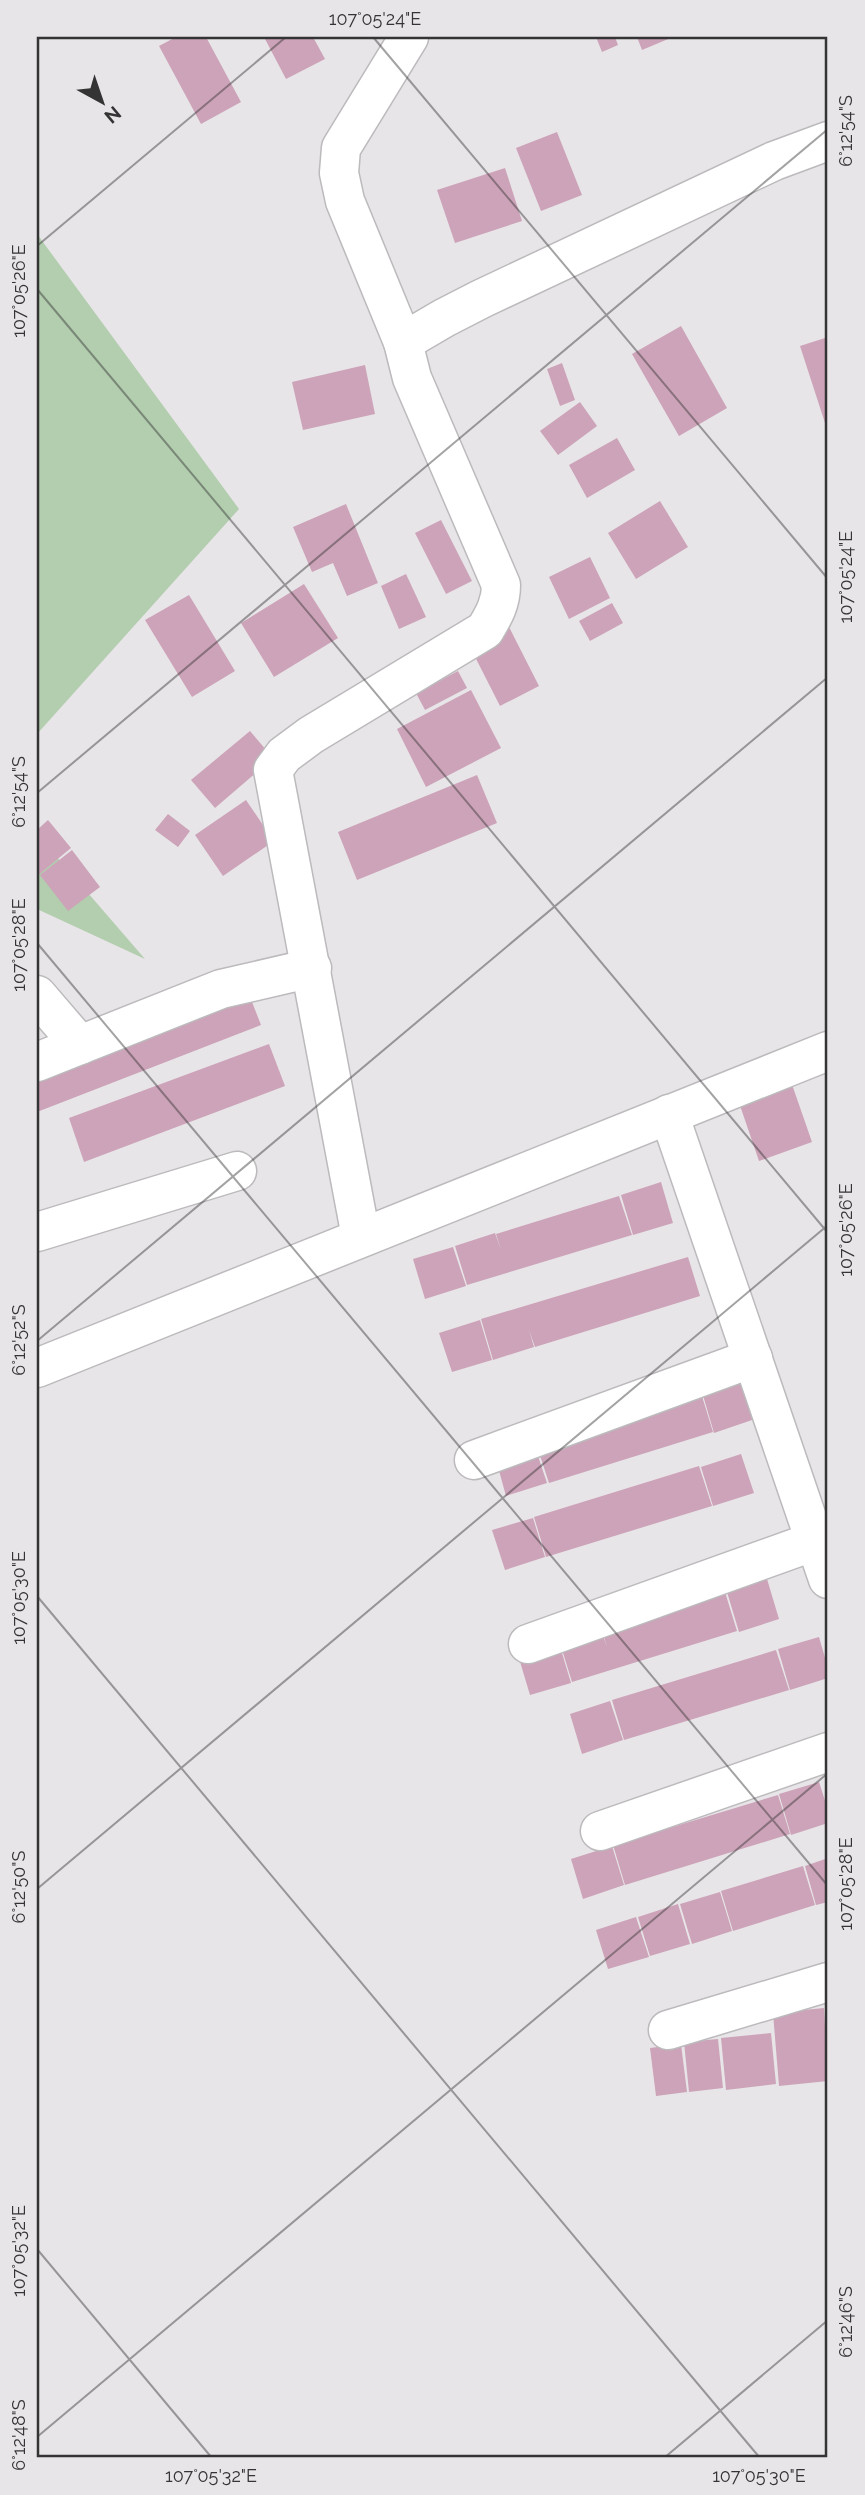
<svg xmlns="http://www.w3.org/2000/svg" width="865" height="2495" viewBox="0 0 865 2495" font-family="Raleway,sans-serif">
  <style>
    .green { fill: #b2ceae }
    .building { fill: #cca3b8 }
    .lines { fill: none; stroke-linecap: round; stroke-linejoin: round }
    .street-casing { stroke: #bcbabc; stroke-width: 41 }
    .secondary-casing { stroke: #bcbabc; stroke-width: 41 }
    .street { stroke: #fff; stroke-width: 38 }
    .secondary { stroke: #fff; stroke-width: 38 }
    .ticks { fill: none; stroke: #353435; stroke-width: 2; stroke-opacity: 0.45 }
    .neatline { fill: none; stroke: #353435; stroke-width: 2.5 }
    .ticks-label { font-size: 18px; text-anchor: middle; fill: #353435 }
  </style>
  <rect width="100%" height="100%" fill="#e8e5e8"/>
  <g class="green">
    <path d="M37,234l202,275 -202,225z"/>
    <path d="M37,834l108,125 -108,-50z"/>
  </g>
  <g class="building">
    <path d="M176,37h30l35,65 -40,22 -42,-78z"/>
    <path d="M264,37h49l12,22 -39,20z"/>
    <path d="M596,37h19l3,8 -16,7z"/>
    <path d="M637,37h36l-31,13z"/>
    <path d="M557,132l25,63 -41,16 -25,-63z"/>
    <path d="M505,168l17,53 -67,22 -18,-53z"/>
    <path d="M681,326l46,82 -48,28 -47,-82z"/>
    <path d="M828,337v85l-3,1 -25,-77z"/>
    <path d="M562,363l13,37 -15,6 -13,-37z"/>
    <path d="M365,365l10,49 -72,16 -11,-48z"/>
    <path d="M580,402l17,24 -39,29 -18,-24z"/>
    <path d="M617,438l18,32 -48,28 -18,-33z"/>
    <path d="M660,501l28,46 -52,32 -28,-46z"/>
    <path d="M346,504l32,79 -31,13 -14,-33 -21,9 -19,-45z"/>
    <path d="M441,520l31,61 -26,13 -31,-61z"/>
    <path d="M590,557l20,41 -41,21 -20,-42z"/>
    <path d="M406,574l20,43 -27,12 -18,-43z"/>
    <path d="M304,584l34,54 -64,39 -33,-54z"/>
    <path d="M189,595l46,76 -43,26 -47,-77z"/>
    <path d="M612,603l11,20 -33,18 -11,-20z"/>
    <path d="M507,623l32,63 -39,20 -32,-63z"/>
    <path d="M458,671l9,17 -42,22 -9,-17z"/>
    <path d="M471,690l30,58 -75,39 -29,-58z"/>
    <path d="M250,731l23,27 -58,50 -24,-28z"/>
    <path d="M477,775l20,48 -140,57 -19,-48z"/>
    <path d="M246,800l28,41 -51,35 -28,-41z"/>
    <path d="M168,814l22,17 -12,16 -23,-17z"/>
    <path d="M48,820l23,28 -34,28v-46z"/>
    <path d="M72,850l28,37 -32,24 -28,-36z"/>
    <path d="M247,989l14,36 -224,87v-41z"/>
    <path d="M269,1044l16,42 -201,76 -15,-44z"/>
    <path d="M788,1073l24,69 -53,19 -24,-70z"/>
    <path d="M661,1182l12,41 -40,12 -12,-40z"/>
    <path d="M619,1196l13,39 -165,50 -12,-39 40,-13 6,17 -5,-16z"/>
    <path d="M453,1247l13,39 -41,13 -12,-40z"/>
    <path d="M688,1257l12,39 -165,51 -6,-17 5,17 -41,13 -12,-41z"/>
    <path d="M480,1320l12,40 -40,12 -13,-39z"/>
    <path d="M743,1380l12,39 -41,14 -12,-41z"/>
    <path d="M701,1393l12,39 -164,51 -13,-40z"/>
    <path d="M534,1444l13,39 -41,13 -11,-40z"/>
    <path d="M741,1454l13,39 -41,13 -12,-39z"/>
    <path d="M699,1466l13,40 -166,51 -12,-40z"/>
    <path d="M533,1518l12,39 -40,13 -13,-40z"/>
    <path d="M767,1579l12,40 -40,13 -12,-40z"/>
    <path d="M725,1592l12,39 -165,51 -12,-39 41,-13 6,17 -5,-17z"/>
    <path d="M819,1637l9,31v10l-38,12 -12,-41z"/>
    <path d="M559,1643l12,40 -41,12 -12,-40z"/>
    <path d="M776,1650l13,40 -165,50 -12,-40z"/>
    <path d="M610,1701l13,39 -41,14 -12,-40z"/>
    <path d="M819,1782l9,28v13l-37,12 -12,-41z"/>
    <path d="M778,1795l12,39 -165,51 -12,-40z"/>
    <path d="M612,1846l12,39 -41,14 -12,-40z"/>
    <path d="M828,1858v44l-12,3 -11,-39z"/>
    <path d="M803,1866l12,39 -82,26 -12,-40z"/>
    <path d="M720,1892l12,39 -40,13 -12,-40z"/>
    <path d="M678,1904l12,40 -40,12 -12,-39z"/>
    <path d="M636,1917l13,40 -41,12 -12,-39z"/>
    <path d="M824,2008l4,73 -49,5 -6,-73z"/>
    <path d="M771,2033l5,51 -50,6 -5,-52z"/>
    <path d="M718,2039l5,49 -34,4 -5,-50z"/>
    <path d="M681,2044l6,48 -31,4 -6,-48z"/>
  </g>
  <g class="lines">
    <g class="street-casing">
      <g id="street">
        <path d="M403,342l-58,-141 -6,-28 2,-25 68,-111"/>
        <path d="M37,995l43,50"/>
        <path d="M37,1062l184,-73 91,-21"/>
        <path d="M669,1114l159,465"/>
        <path d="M37,1232l200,-61"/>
        <path d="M361,1237l-88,-467 11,-15 27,-20 174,-105c9,-15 16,-27 16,-45l-89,-207 -9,-36 41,-24 37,-19 293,-138 54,-20"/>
        <path d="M474,1460l279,-102"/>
        <path d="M528,1644l287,-103"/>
        <path d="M600,1831l228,-79"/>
        <path d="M668,2030l160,-48"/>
      </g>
    </g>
    <g class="secondary-casing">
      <path id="secondary" d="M37,1368l791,-317"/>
    </g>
    <use href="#street" class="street"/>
    <use href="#secondary" class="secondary"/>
  </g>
  <path class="ticks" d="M373,37l455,542M37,246l249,-209M37,289l791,944M37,793l791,-664M37,943l791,943M37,1341l791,-664M37,1596l723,862M37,1889l791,-664M37,2249l175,209M37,2437l791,-664M664,2458l164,-138"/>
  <rect width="865" height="2495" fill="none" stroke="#e8e5e8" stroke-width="77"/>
  <g transform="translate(102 102) rotate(140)" stroke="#e8e5e8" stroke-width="5" paint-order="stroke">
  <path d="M0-5L12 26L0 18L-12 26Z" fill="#353435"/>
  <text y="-10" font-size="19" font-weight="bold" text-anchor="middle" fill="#353435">N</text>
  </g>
  <rect x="38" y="38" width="788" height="2418" class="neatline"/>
  <g class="ticks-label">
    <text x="375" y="25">107°05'24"E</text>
    <text transform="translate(846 131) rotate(-90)" y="6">6°12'54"S</text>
    <text transform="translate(19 291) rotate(-90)" y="6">107°05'26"E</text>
    <text transform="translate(846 577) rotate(-90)" y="6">107°05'24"E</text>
    <text transform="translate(19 792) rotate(-90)" y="6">6°12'54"S</text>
    <text transform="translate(19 945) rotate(-90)" y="6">107°05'28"E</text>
    <text transform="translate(846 1230) rotate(-90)" y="6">107°05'26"E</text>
    <text transform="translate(19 1340) rotate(-90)" y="6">6°12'52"S</text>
    <text transform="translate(19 1598) rotate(-90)" y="6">107°05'30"E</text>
    <text transform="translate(846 1884) rotate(-90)" y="6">107°05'28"E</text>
    <text transform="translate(19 1887) rotate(-90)" y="6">6°12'50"S</text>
    <text transform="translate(19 2251) rotate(-90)" y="6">107°05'32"E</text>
    <text transform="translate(846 2322) rotate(-90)" y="6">6°12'46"S</text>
    <text transform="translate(19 2435) rotate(-90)" y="6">6°12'48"S</text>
    <text x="211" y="2482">107°05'32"E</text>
    <text x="759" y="2482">107°05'30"E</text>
  </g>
</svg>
